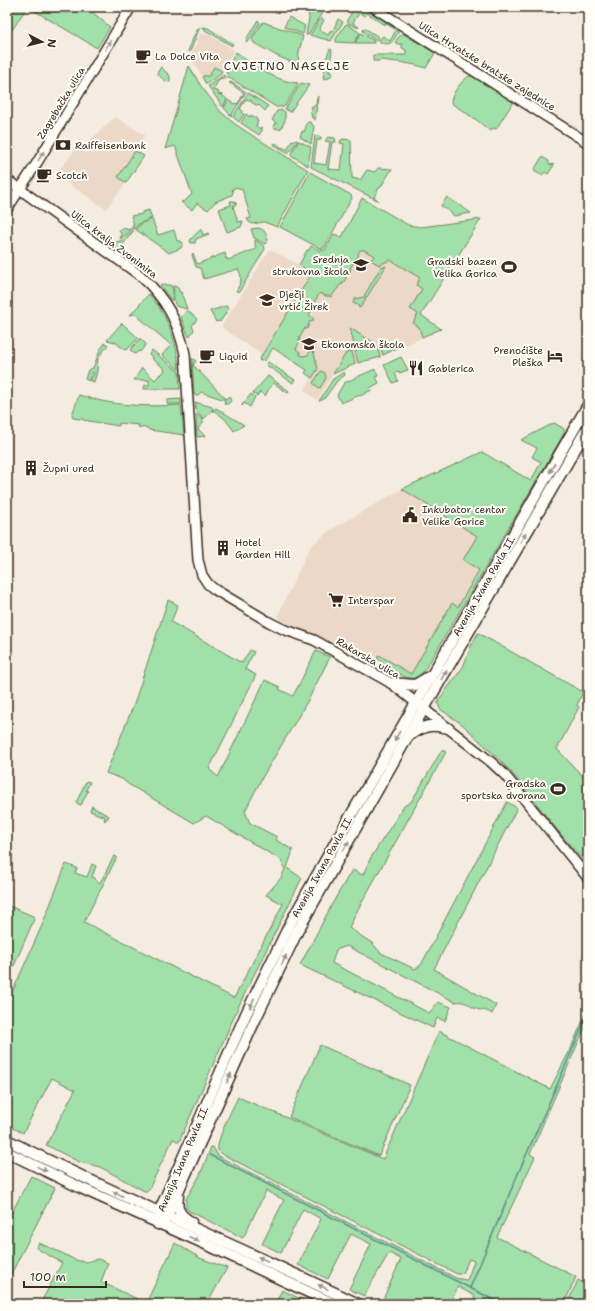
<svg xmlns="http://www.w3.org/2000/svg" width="595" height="1311" viewBox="0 0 595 1311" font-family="'Shantell Sans',sans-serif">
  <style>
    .built { fill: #ecd8c7 }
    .green { fill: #a1e0a8; stroke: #6e8563 }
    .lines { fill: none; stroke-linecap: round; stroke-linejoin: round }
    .stream { stroke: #61898f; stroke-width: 1.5 }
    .secondary-casing { stroke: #3b2a1e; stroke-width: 12 }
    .primary-casing { stroke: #3b2a1e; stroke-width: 13 }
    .secondary { stroke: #fdfcf7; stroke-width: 9 }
    .primary { stroke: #fdfcf7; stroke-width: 10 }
    .oneway { fill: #9c938a }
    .labels { text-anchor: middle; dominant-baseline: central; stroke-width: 4; stroke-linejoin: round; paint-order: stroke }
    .poi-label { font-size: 10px; fill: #3b2a1e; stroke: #fdfcf7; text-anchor: start }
    .street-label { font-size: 10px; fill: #3b2a1e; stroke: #fdfcf7 }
    .quarter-label { font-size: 12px; letter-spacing: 1px; fill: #3b2a1e; stroke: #fdfcf7 }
  </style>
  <rect width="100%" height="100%" fill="#f5ece1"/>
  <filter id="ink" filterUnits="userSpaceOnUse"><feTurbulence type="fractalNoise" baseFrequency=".025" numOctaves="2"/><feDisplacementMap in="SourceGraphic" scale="8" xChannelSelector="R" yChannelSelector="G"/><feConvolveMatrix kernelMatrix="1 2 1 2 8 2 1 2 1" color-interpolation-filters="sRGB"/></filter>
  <g filter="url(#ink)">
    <g class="built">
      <path d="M200,34h8l26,16 -12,21 -8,-4 -5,9 -6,1 -12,-18 1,-6z"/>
      <path d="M115,117l30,18 -27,42 8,6 -20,26 -51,-34 21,-26 4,2 8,-10h1z"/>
      <path d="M362,198l46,27 5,2h8l60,-8 -60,96 20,14 -67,31 -6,-1 -13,5 -22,10 -16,26 -13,-10 8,-12 -7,-5 2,-3 -34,-22 -8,12 -5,1 -1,-1 3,-5 -41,-28 49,-78 29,16 8,-15h2l2,-4 9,5 5,-1 9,-16 8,3z"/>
      <path d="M402,489l75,47 2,34 -22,37 -5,-4 -41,71 -32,-19 -2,3 -81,-29 -12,-7 -4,-3 -2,-4 28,-60 6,-10 20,-16z"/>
    </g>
    <g class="green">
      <path d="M7,7h20l-20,31z"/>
      <path d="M28,7h58l24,20 -13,21z"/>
      <path d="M307,7h11l5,4 -15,24h-2l3,-17z"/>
      <path d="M355,7h7l35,22 1,4c-5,8 -7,14 -18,9v-3l3,-3 7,5 6,-11 -11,-7 -1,2 -17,-12 -2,3 -6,-3 -6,10 6,4 -1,1 -10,-5 -1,-3z"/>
      <path d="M289,17l16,9 -2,8 -19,-7z"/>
      <path d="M321,18l3,2 -5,10 9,5 3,-5 2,1 5,-12 5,3 -12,19 -21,-6z"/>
      <path d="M258,20l2,3 -11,18 -3,1 1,-4z"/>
      <path d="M263,22l40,14 -4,16 -1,13 -21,-9 -23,-13 -2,-4z"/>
      <path d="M347,24l13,9 -6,10 -18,-1v-3l9,-14z"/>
      <path d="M200,27l-10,25 -2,-1 8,-20z"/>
      <path d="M203,27l5,1 25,16 -1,2 -27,-16z"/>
      <path d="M364,28l15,9 -2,3h-2l-12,-9z"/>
      <path d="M361,33l13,8v2h-19z"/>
      <path d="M402,33l33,20 -9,15c-15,-5 -30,-6 -45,-8l-3,1h-5v-6h33v-5l-4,-2v-4h-5l-2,-2z"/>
      <path d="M330,49l2,1 -3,22 4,1 -4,5 -6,1 4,-23z"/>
      <path d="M236,52c5,3 8,7 13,10 13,9 32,20 49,21l-2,5 -12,19h-8l-48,-30 -2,-6z"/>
      <path d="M189,66l12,20 20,26 14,12 15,10 58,36 -31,57 -13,-5 -12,2 -3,-2 -2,-3 4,-1 -9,-29 -4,-1 -1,-1 -5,2 1,3 -1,3 -17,7 -7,8 -11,-7 -5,7 -11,-8 4,-1 7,-7 -17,-48 -10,3z"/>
      <path d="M161,67l9,9v6c-5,0 -10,-5 -13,-9z"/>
      <path d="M214,67l8,4 -2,4 -14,9 -4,-7 1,-1h6z"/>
      <path d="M224,75l2,5 -6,-2 -7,12 6,2 -1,2 2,1 1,-1 6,5 -4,8 -15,-21z"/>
      <path d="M469,76h4l41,25 -18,28 -3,-1 -3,3 -12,-10 -27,-18c0,-10 11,-22 18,-27z"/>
      <path d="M231,82l15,10 -15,24 -7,-8 4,-8 6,4 1,-1 2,1 4,-5v-1l3,-5 -9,-6v-1l-6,-3z"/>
      <path d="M301,83l8,2 -19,27 -5,-3z"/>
      <path d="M248,93l20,13 -3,5 -6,-6 -1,1 -7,-4 1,-1 -6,-2 -6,10 3,2 -1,2 2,1 -5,8 -6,-5z"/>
      <path d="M318,96l-3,24 -4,-3 1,-2 -2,-2 3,-4 -2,-1 1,-2 2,1 3,-5 -1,-1z"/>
      <path d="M282,110l3,2v9l-5,9 -3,-2 -1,1 -3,-1 3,-5 -4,-3 5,-9z"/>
      <path d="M246,114l4,3 1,-2 6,4 -1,1 2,1 -2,5 4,3 1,-2 2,2 -4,6 -18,-12z"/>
      <path d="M308,122h2l4,4 -3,18 -11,-7 2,-6 2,1 2,-5 -1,-2z"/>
      <path d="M315,135l6,2v3h-4l-3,23 12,2 4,-23 -5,-1 3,-4 7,1 1,4h-4l-4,27 13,1 3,-26 -4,-1 1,-3 2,-1 8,1 1,38 8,2 7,-10 8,2 3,-4 14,1 -12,19h-1l-5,9 5,4 -68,-34z"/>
      <path d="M292,140l3,1 1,-1 2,1 -10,12 -15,-9v-1l2,1 1,-1 6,5 1,-1 4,3z"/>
      <path d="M299,141l12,6 -3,19 -17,-11v-2z"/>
      <path d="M135,151l9,5 -18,27 -8,-6z"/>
      <path d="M542,157l7,4 -1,2 3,2 2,-1 1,1 -6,9 -3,-2 -3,3 -8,-5z"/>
      <path d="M310,172l41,23 1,3 -28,50 -3,1 -41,-22z"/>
      <path d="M447,197l24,16 -17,3 -5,-5 -8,-5z"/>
      <path d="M362,198l46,27 13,2 60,-8 -60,96 20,14 -19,8 -3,-10 -6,-4 5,-9 -8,-5 12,-20 -6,-4 4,-7 -30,-18 -11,5 -8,-5 3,-4 -10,-6h-4l-2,4 1,1 -9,13 1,1 -9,16 -1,-1 -10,13 -2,-1h-4l-5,-3 -11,17 2,1 -2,4 5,4 -2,3 -2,-1 -3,8 -2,-1 -6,11 1,2 -4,8 4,3v3l3,1 5,-1 3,-5 3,3 4,16 -6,9 -7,-5 2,-3 -34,-22 -8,12 -5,1 -1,-1 3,-5 50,-82 -13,-8 8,-15h2l2,-4 9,5 5,-1 9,-16 8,3z"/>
      <path d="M230,201h4l3,3 -4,2 5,16 5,-1 -2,6 -14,5 -8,-23 12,-4z"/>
      <path d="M149,210l3,8 -13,6 -18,15 -1,-2 2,-1 -3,-6 7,-2 1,2 6,-2 -1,-3h2l-3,-9 11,-2v-2z"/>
      <path d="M152,219l6,16 16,-5 3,11h4l2,2 -2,5 -12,5 -34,-24 7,-6z"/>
      <path d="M258,228c8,1 7,6 10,12l-3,4 -11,-6 -3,-9z"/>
      <path d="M201,229l2,6 5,-2 1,1 -13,5 -1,4h-4l-1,-3z"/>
      <path d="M134,230l-16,21 -9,-7 14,-4z"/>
      <path d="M255,240l9,6 1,3 -26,43 -3,-1c5,-8 7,-14 2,-22l-34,10 -4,-11 -4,-1 -4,-12 1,-2 4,11 28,-11 1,6 1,-1 1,2 28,-11 -1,-5z"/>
      <path d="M386,266l-19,31 -3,-1 17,-29z"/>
      <path d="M160,285h11l2,6 -1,10z"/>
      <path d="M173,286l5,1 1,5h2l6,17 -11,-3c-4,-6 -1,-14 -3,-20z"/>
      <path d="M149,294c19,22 28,47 30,76l-17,-15 9,-10 -36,-31 -5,1z"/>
      <path d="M363,297l3,2 -6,9 -2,-1 1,-1 -6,-3 2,-4z"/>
      <path d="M226,306l3,2 -9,14 -1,-1 -3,1 -6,-11z"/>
      <path d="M187,310l10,9 -5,7 2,4 -5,7 -8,-19z"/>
      <path d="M122,323l16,15 -11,12 -1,-1 -1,1 -10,-8 -8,-2z"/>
      <path d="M350,328l17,11h1l8,5 -21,5z"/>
      <path d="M139,339h2l5,5 -5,7 -4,1 -2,2 -5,-4z"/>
      <path d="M393,342l4,6 -14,7 -3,-10z"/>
      <path d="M105,343l3,2 -10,13 -1,13 -3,11 -4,-1 4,-8 -3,-1 -2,9 -4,-2 3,-9 5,-2 7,-18z"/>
      <path d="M377,346l3,11c-7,3 -14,3 -22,6l-3,-13z"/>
      <path d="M152,350l27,22 1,17h-36l1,-4h4v-5h-15l8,-12 13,12 5,-6 1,1 4,-5 -2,-2v-1l-10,-7v-2l-4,-4z"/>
      <path d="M352,351l3,13 -22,10 13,-21z"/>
      <path d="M401,357l7,13 -9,3v-1l-4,1 3,8 -5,2 -9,-18z"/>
      <path d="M192,358l4,3 -3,4 33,34 3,-3 2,5 -3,3h-4l1,-4 -24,-8 -3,3h-4z"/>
      <path d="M268,362l27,18 -2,3 -27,-18z"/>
      <path d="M375,369l3,7 -2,1 3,6 -9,5 2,2 -12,6v-1l-19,8 -4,-8 7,-12z"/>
      <path d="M321,371l4,2 1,5 -6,10h-1l-6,-5z"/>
      <path d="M344,372l1,3 -8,6 -13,18 -5,2 14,-22z"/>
      <path d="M268,376l21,15 -1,2 -8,-5 -1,-2h-1l-5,-3 -2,4h-1l-5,9 -5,-4 -3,4 -4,-3z"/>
      <path d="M251,394l4,3 -5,10 -6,-4 -2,3v-1z"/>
      <path d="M79,395c33,11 67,12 102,10l3,30 -35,-5 -1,-2 -10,-1 1,-2 -20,-2v3l-36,-6 -1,-2 -2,1 -7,-1 -1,-3z"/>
      <path d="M181,399v5h-14v-4z"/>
      <path d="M195,402l17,5 1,2 -9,10 -8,-9z"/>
      <path d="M192,405h1l6,78 -2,2z"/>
      <path d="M216,408l28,17 -10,6 -9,-12 -10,-8h-3z"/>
      <path d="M196,414l7,6v3l-5,6 7,7 -8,1z"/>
      <path d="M554,423l9,5 2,4 -134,228c-4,5 -7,12 -12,16 -11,9 -33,-11 -42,-18l2,-3 32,19 41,-71 6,4 21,-37 -16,-10 14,-24 -75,-47 80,-37 49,29 10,-19 -9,-5 5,-9 -16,-8z"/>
      <path d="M168,600l10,5 -7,17 71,41 8,-13 4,2 -9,17 11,6 -47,94 9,8 47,-97 15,7 -1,2 14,7 23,-45 14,6 -23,45 -45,76 -17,33 5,12 27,14 -1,3 17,10 -6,18 15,10 -61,123 -62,141 -6,-3 -25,52h-4l-44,-24 -21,-5 -33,-17 29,-55 -23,-12 -29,55 -16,-8v-121l36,-81 23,-59 11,4 -2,5 12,4 5,-13 4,2 -4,11 3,1v2l5,3 14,-27 3,1 -33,65 150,76 49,-94 -17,-9 15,-17 4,-9 -2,-3 -2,-6 -75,-44 -12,7 -66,-39 -6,-5 -16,-6 28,-69z"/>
      <path d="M478,633l105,59 -6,13 2,2 -22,42 31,33v84l-25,-29 -54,-68 -46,-44 -23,-16 -2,-5v-3l25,-34 9,-23z"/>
      <path d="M442,750l4,2 -88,157 -9,19 23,15 9,10 34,16 6,-4 86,-163 10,6 -83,161 62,36 -4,9c-6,-4 -6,-3 -12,-4 -11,-2 -11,-10 -25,-8l-108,-56 -11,4 -4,13 97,50 9,-11 13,5 -6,14 -8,-3 -4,10 -133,-63 36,-68 16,-27 11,5 7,-16 34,-53 7,-4z"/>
      <path d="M86,781l4,1 -4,8 2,1 -7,14 -5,-2z"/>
      <path d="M92,806l2,1v1l15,8 -1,2h-1l-2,3 -1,-1 1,-3 -15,-6z"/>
      <path d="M7,905l28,12 -28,65z"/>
      <path d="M588,1009v11l-58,134 5,3 -38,80 79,40 -12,27h-93l4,-8 -17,-9 -9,17h-68l20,-45 -12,-6 -25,43 -15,-7 22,-45 -20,-10 -23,45 -30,-14 23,-46 -18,-10 -22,44 -19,-9 22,-44 -18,-9 -23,47 -54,-27 -3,-3v-9l14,-24 11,-28h2l5,9 238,122 10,2 2,-2 6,-17 -5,-2 -6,14 -3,1h-3l-237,-121 -2,-3c-2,-10 15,-43 20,-53l145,62 56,-128 111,58 20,-39z"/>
      <path d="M320,1045l90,40 -31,71 -90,-39z"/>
      <path d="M31,1176l24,12 -48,94v-61z"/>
      <path d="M39,1243l23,10 13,7 10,2 13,-3 10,4 -7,19 45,21 29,-60 25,15 27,10 -20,36h-167l22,-41 -26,-15z"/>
      <path d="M578,1280l10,5v19h-21z"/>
      <path d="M282,1290l29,14h-36z"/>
    </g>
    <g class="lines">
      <g class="stream">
        <path d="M210,1155l260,133"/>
        <path d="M502,1304l-32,-16 47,-112 71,-162"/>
      </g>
      <g class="secondary-casing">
        <g id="secondary">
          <path d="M373,7l215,136"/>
          <path d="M7,180l134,96c25,23 37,45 44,78l13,206 4,15 6,9 6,5 55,33 14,7 31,11 77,43 100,79 13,12 84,104"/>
          <path d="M7,209l28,-43 96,-159"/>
        </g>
      </g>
      <g class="primary-casing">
        <g id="primary">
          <path d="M391,683l24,2 15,-9"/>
          <path d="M410,735c14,-10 21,-11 38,-7"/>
          <path d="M7,1140c115,58 235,108 351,164"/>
          <path d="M7,1152l74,36 129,58 124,58"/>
          <path d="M178,1196c-2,13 1,19 13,26"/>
          <path d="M158,1224l1,-12 87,-198 45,-92 48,-86 249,-431"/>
          <path d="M158,1224l5,-3 4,-5 88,-196 43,-90 110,-194 180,-309"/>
        </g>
      </g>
      <use href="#secondary" class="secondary"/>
      <use href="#primary" class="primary"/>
    </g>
    <defs><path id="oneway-solid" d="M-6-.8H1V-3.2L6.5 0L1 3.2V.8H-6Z"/></defs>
    <g class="oneway">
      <use href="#oneway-solid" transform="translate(108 45) rotate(-59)"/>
      <use href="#oneway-solid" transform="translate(41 156) rotate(-59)"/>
      <use href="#oneway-solid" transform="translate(552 468) rotate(120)"/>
      <use href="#oneway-solid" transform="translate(523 538) rotate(-59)"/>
      <use href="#oneway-solid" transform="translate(444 675) rotate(-59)"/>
      <use href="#oneway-solid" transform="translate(397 736) rotate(120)"/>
      <use href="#oneway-solid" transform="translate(346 846) rotate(-60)"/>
      <use href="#oneway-solid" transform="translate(284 960) rotate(-65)"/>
      <use href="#oneway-solid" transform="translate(252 1003) rotate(115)"/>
      <use href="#oneway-solid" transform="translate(229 1078) rotate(-66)"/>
      <use href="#oneway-solid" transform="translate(42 1169) rotate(26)"/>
      <use href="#oneway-solid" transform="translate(118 1194) rotate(-156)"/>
      <use href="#oneway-solid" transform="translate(194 1239) rotate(24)"/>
      <use href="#oneway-solid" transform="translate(263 1259) rotate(-155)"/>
      <use href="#oneway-solid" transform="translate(323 1287) rotate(-154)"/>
    </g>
  </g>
  <defs>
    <g id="cafe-bare" transform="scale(1.2)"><path d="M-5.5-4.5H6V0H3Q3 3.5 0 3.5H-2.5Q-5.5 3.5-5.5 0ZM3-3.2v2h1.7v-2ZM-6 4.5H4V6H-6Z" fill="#3b2a1e" stroke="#fdfcf7" stroke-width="2.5" paint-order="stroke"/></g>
    <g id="bank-bare" transform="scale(1.2)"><path d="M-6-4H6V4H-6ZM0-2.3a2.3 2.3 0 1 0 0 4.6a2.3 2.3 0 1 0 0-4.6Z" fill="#3b2a1e" stroke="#fdfcf7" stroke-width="2.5" paint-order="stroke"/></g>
    <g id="school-bare" transform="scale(1.2)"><path d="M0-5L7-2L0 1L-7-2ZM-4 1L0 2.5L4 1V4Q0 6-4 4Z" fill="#3b2a1e" stroke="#fdfcf7" stroke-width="2.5" paint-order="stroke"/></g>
    <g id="stadium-bare" transform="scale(1.2)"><path d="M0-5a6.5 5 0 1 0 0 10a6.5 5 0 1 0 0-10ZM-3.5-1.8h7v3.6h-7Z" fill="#3b2a1e" stroke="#fdfcf7" stroke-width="2.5" paint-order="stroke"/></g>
    <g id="hotel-bare" transform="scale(1.2)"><path d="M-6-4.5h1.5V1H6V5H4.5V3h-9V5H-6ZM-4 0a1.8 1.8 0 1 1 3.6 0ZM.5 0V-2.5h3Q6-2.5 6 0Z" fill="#3b2a1e" stroke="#fdfcf7" stroke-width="2.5" paint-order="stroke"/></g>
    <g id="restaurant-bare" transform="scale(1.2)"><path d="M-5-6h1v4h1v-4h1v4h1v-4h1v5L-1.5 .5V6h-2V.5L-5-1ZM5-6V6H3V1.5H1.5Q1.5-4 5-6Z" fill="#3b2a1e" stroke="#fdfcf7" stroke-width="2.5" paint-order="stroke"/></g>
    <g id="building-bare" transform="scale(1.2)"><path d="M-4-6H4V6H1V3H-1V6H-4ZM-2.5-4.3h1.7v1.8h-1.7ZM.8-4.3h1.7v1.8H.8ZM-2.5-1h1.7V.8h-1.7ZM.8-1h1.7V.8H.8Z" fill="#3b2a1e" stroke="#fdfcf7" stroke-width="2.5" paint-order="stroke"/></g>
    <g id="civic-bare" transform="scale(1.2)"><path d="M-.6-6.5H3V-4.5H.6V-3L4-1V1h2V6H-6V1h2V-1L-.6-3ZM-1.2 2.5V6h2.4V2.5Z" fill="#3b2a1e" stroke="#fdfcf7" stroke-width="2.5" paint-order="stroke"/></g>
    <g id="supermarket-bare" transform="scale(1.2)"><path d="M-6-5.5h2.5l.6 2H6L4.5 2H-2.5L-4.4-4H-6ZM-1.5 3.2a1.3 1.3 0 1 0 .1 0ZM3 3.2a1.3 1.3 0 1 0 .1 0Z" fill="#3b2a1e" stroke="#fdfcf7" stroke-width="2.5" paint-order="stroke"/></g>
  </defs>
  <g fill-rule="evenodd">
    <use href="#cafe-bare" x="143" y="56"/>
    <use href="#bank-bare" x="63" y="145"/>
    <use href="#cafe-bare" x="44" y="175"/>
    <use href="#school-bare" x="361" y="265"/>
    <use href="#stadium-bare" x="509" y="267"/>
    <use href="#school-bare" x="267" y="300"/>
    <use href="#school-bare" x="309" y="344"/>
    <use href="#cafe-bare" x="207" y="356"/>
    <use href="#hotel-bare" x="555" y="356"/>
    <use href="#restaurant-bare" x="416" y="368"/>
    <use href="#building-bare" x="31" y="468"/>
    <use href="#civic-bare" x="410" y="515"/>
    <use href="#building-bare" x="223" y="548"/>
    <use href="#supermarket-bare" x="336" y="600"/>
    <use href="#stadium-bare" x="558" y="789"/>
  </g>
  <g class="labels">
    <g class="poi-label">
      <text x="155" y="56">La Dolce Vita</text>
      <text x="75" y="145">Raiffeisenbank</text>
      <text x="56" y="175">Scotch</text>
      <text x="349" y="259" text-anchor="end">Srednja<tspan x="349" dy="12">strukovna škola</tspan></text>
      <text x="497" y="261" text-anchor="end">Gradski bazen<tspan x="497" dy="12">Velika Gorica</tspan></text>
      <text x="279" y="294">Dječji<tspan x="279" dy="12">vrtić Žirek</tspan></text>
      <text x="321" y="344">Ekonomska škola</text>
      <text x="543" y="350" text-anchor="end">Prenoćište<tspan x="543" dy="12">Pleška</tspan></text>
      <text x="219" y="356">Liquid</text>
      <text x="428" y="368">Gablerica</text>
      <text x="43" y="468">Župni ured</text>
      <text x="422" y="509">Inkubator centar<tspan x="422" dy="12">Velike Gorice</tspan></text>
      <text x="235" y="542">Hotel<tspan x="235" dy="12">Garden Hill</tspan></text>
      <text x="348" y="600">Interspar</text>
      <text x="546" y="783" text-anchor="end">Gradska<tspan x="546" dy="12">sportska dvorana</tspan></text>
    </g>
    <g class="street-label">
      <text transform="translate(487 66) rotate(32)">Ulica Hrvatske bratske zajednice</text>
      <text transform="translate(61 103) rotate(-59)">Zagrebačka ulica</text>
      <text transform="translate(114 244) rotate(37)">Ulica kralja Zvonimira</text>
      <text transform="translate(484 586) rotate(-60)">Avenija Ivana Pavla II.</text>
      <text transform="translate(368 658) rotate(30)">Rakarska ulica</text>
      <text transform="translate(322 867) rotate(-61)">Avenija Ivana Pavla II.</text>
      <text transform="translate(183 1159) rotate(-67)">Avenija Ivana Pavla II.</text>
    </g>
    <g class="quarter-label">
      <text x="287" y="66">CVJETNO NASELJE</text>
    </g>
  </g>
  <rect width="595" height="1311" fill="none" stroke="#fdfcf7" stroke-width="24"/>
  <rect x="12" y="12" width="571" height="1287" fill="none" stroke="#3b2a1e" stroke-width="1.5" filter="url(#ink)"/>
  <g transform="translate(42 42) rotate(97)" stroke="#fdfcf7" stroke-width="3" paint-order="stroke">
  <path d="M0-3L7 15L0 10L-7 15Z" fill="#3b2a1e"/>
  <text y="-6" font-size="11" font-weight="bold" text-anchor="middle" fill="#3b2a1e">N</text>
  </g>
  <path d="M24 1281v6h82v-6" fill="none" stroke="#3b2a1e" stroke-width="2"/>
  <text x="30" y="1281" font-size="12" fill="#3b2a1e" stroke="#fdfcf7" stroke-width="3" paint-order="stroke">100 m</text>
</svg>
